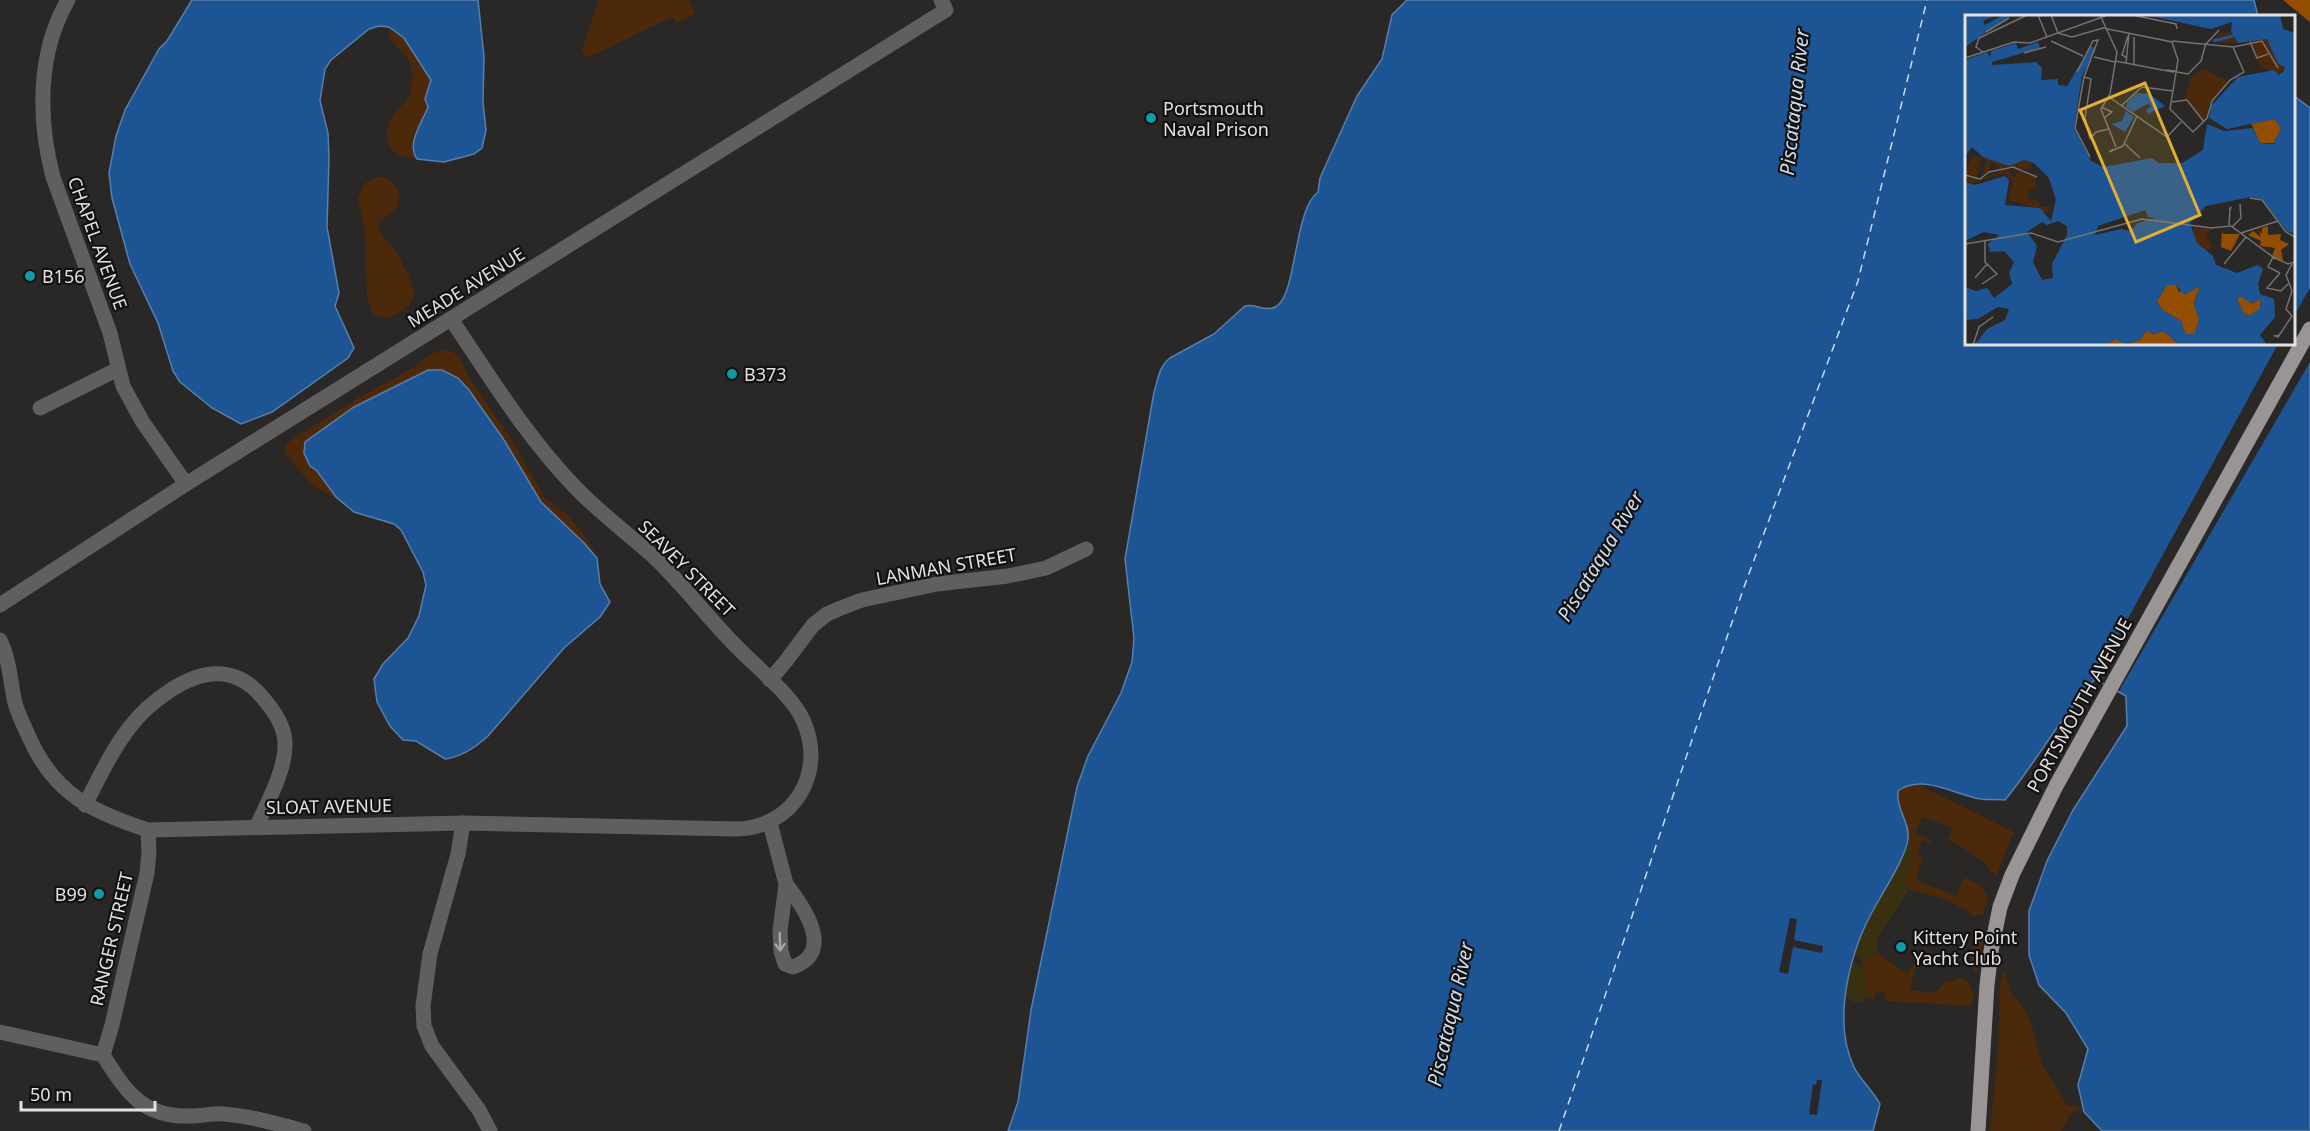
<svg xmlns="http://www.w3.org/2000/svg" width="2310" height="1131" viewBox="0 0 2310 1131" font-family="'Noto Sans',sans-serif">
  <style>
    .green { fill: #4c290b }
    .forest { fill: #934e01 }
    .sand { fill: #38300f }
    .water { fill: #1d5494; stroke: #587fab; stroke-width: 1.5 }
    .pier { fill: #2a2826 }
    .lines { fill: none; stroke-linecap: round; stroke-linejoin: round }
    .ferry { stroke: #ccdbed; stroke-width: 1.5; stroke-dasharray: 8 6; stroke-linecap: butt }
    .minor { stroke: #615f5e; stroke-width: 15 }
    .major { stroke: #989594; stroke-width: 15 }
    .oneway { stroke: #a8a7a6 }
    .culture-dot { fill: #0f9aa8; stroke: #121110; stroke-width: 2 }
    .labels { text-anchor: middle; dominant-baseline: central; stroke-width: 4.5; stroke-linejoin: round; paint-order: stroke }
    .poi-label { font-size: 18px; fill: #e3e2e0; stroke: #121110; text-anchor: start }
    .street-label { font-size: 18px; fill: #e3e2e0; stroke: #121110 }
    .water-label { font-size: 20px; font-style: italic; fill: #ccdbed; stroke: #121110 }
    .inset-river { fill: none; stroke: #1d5494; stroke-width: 3 }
    .inset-road { fill: none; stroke: #747270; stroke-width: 1.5 }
    .view { fill: #e3ae35; fill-opacity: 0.15; stroke: #e3ae35; stroke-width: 3 }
    .inset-edge { fill: none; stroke: #e3e2e0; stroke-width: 3 }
  </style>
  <rect width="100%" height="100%" fill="#2a2826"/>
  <g class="green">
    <path d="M599,0h90l6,13 -19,10 -4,-6 -85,41 -5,-8z"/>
    <path d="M389,27l15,11 27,42 -5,18 2,9 -17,43 6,9c-6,-1 -14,-2 -19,-5 -16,-8 -12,-30 -3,-41 5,-7 12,-11 15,-19 3,-8 3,-19 1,-28 -3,-16 -25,-21 -22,-39z"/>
    <path d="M377,177c14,-1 28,15 20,30 -3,6 -12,10 -18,15 -1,14 9,17 16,28 7,13 17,30 20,45 -8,15 -26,30 -42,18l-6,-16 -2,-65 -7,-34 7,-15z"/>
    <path d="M447,349l12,7 10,22 41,59 35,61 22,17 15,17 15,26 -13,-15 -43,-41 -37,-62 -46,-62 -83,21 -21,8 -49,35 5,24c14,10 21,27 35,38l-33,-19 -27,-32v-7l6,-6 64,-40 59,-33 18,-13z"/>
    <path d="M1915,783l99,49 -18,44 -14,-15 -23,-16 -11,-5 5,-12 -31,-11 -7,16 16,7 -1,3 -8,-3 -5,13 6,3 -7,24 40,16 8,-19 18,9 6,12 -5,16 -10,2c-18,-16 -41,-21 -64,-26l-1,-14 5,-21 -2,-12 -3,-4 -5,-23 -6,-14 1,-11 8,-6z"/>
    <path d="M1934,935l-20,36 -4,19 25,3 11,-11 10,-2 4,-3c11,7 14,13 13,26l-3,3 -84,-5v-8l-10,-1 -1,7h-4l-8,-27 -1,-15 6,2 11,-5 28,20z"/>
    <path d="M1978,937l5,2 -6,33 -2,1c-8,-11 -3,-25 3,-36z"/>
    <path d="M2003,969l9,25 13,16 7,16 9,36 26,43 16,3 -13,7 -9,16h-71l8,-79 2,-66z"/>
  </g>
  <path class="forest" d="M2283,0h27v22z"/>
  <g class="sand">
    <path d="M1908,839l3,3 2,13 -5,21 1,14 -33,50 3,14 -11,5 -15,-5c16,-40 40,-75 55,-115z"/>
    <path d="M1851,962l11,4 9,33 -7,-1 -1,4h-9l-9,-5z"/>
  </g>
  <g class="water">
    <path d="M192,0h286l6,57 -1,45 3,28 -4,18 -8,6 -30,8 -27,-3c-11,-15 5,-36 11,-52l-3,-8 6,-19 -27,-42 -15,-11 -10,-1 -10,3 -38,31 -6,9 -5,32 8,32 1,24 -2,70 12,66 -4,13 19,42 -6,10 -76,54 -31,12 -29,-16 -32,-26 -7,-11 -15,-48 -28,-59 -18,-66 -3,-25 7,-37 9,-26 34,-61 8,-8z"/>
    <path d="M1407,0h847l4,16h-292v328h328v-248l16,12v1023h-208l-18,-19 -6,-27 10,-36 -22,-36 -27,-28 -10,-30v-44l18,-50 26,-51 54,-84 -1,-30 -31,-17c-34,37 -58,82 -90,121 -8,-1 -16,0 -24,-1 -26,-4 -59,-26 -83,-8 -2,19 12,31 10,48 -2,17 -23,50 -32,66 -25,43 -45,114 -22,162 5,11 19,24 26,37l-7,27h-865l10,-29 13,-92 46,-223 11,-31 33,-63 11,-31 2,-24 -9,-79 29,-167c4,-12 5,-26 16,-34l44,-24 31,-28c10,-3 21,7 32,0 20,-14 17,-97 41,-114l2,-14 37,-82 25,-37 10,-44z"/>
    <path d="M428,370h14l16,8 11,12 35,50 37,62 43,41 13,15 3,26 10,18 -10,15 -36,31 -76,88c-12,11 -27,21 -43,23l-29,-18 -13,-1 -13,-14 -13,-24 -3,-23 9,-15 25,-26 11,-22 7,-31 -3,-13 -22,-42 -7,-6 -40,-12 -18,-15 -19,-26 -7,-5 -6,-13 1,-11 49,-35z"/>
  </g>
  <g class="pier">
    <path d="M2310,288v74l-191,329 -24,-12 183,-335h16v-28z"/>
    <path d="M1790,918l7,1 -3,21 29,6 -1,7 -29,-6 -5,27 -9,-2z"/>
    <path d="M1817,1080h5l-5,35 -8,-1 4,-30 3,1z"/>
  </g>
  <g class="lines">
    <path class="ferry" d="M1559,1131l185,-544 114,-306 69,-281"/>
    <g class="minor">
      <path d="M68,0c-31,53 -30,120 -15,177l57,156 13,53 19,35 44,63"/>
      <path d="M40,408l78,-39"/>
      <path d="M0,605l186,-121 760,-474 -5,-10"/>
      <path d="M0,640c10,21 10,41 15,63 3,11 9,23 14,34 25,57 63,75 119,93l315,-7 273,6c58,-1 91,-57 67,-109 -11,-25 -48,-54 -67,-74 -29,-29 -53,-62 -83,-90 -26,-23 -54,-44 -78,-69 -49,-51 -85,-110 -124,-168"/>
      <path d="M770,680l16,-19 27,-36 14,-11 14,-6 21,-8 75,-16 71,-8 38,-8 40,-19"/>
      <path d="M85,805c19,-37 38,-80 72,-105 38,-30 78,-41 110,3 9,11 18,26 18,41 1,25 -18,59 -28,82"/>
      <path d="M463,823l-5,31 -28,100 -7,52 1,20 8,20 47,64 11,21"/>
      <path d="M770,823l16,61 -6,47 1,20 4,13 8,3c43,-15 10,-61 -7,-83"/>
      <path d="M0,1032l103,23c23,37 40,63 88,61 11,0 22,-3 32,-2 27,2 55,10 81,17"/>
      <path d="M103,1055l9,-30 35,-152 2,-21 -1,-22"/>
    </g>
    <path class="major" d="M1978,1131l9,-146 4,-34 9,-44 12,-32 44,-89 254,-457"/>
  </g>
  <defs><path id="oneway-shaft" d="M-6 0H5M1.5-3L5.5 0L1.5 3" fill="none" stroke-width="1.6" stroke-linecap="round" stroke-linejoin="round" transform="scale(1.5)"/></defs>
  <use class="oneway" href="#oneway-shaft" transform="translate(780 942) rotate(88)"/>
  <g class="culture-dot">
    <circle cx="1151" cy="118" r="6"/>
    <circle cx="30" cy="276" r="6"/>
    <circle cx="732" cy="374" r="6"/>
    <circle cx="99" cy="894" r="6"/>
    <circle cx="1901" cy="947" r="6"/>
  </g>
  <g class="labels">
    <g class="poi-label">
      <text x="1163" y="108">Portsmouth<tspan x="1163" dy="21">Naval Prison</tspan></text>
      <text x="42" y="276">B156</text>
      <text x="744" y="374">B373</text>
      <text x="87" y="894" text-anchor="end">B99</text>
      <text x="1913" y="937">Kittery Point<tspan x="1913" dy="21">Yacht Club</tspan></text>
    </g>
    <g class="street-label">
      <text transform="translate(98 243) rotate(70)">CHAPEL AVENUE</text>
      <text transform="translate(466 287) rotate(-32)">MEADE AVENUE</text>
      <text transform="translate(946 566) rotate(-10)">LANMAN STREET</text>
      <text transform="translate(687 568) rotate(45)">SEAVEY STREET</text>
      <text transform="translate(2079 705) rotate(-61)">PORTSMOUTH AVENUE</text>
      <text transform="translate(329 806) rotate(-1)">SLOAT AVENUE</text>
      <text transform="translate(111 939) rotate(-77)">RANGER STREET</text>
    </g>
    <g class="water-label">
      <text transform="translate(1794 102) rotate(-84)">Piscataqua River</text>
      <text transform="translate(1600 556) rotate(-59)">Piscataqua River</text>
      <text transform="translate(1450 1014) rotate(-77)">Piscataqua River</text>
    </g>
  </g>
  <g transform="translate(1965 15)">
    <rect width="330" height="330" fill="#2a2826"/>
    <path d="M254,18h12l7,10 -25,-1zM302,24l12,25 6,3 -4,7 -20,-7 -11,-26zM237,54l26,12 -18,22 -6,17 -20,-21 7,-22zM0,121l77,29 8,11 17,50 -9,-5 -11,4 -5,-3 -15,9 10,15 -4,16 9,18 11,-2 -1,-14 15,-29v37l-26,13 -76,-103 10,3 30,-9 4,4 -4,25 31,5 4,-2 -32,-8 5,-19 -8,-8 -32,10 -8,-3v-4l15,3 28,-10 6,9 4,-7 18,6 -1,12h-8l2,11 5,-2 8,9h10l-7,7 7,7 4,-26 -13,-27 -10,-5 -5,7 -21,-4 -7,3 -9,-8 -2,10 -7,5 5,-16 -6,-2 -4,18 -11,-2 5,-17h12l-11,-10 -7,9zM229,213l16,1 -4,9 7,7 -8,8 -11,-15z" fill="#4c290b"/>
    <path d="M310,104l6,9 -7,15h-14l-9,-20zM303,211v9l13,-1 -1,6 9,4 -8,6 2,11 -11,-5 3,-8 -15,-2 1,-5 -13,-6 5,-4 8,6 -3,-8 4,5v-6zM257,215l1,4h17l-9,17 -10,-4zM202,270h9l3,7 21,-6 -6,17 5,16 -4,15h-10l-4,-13 -19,-11 -5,-9zM276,281l12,7 8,-4 -1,10 -10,7 -6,-2 -7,-15zM182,315l6,4 11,-3 15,14h-73l9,-6 12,5 13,-4z" fill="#934e01"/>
    <path d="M0,0h32l-14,6 2,4 18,-10 7,1 -45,31zM181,0h134l3,14 12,4v201l-8,-3 -25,-32 -11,-2 -45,9 -16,17 7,20 16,13 3,9 21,8 21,-8 5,4 -5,15 2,10 14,5 1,18 -15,18 7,10h-88l-15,-14 -11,3 -6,-4 -7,10 -15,4 -10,-5 -9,6h-141l12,-3 10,-13 18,-9 4,-11 -11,-2 -20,12 -13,1v-33l11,4 11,-3 7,10 18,-14 -3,-11 5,-11 -10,-11 -14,1 -2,-8 11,-9 -15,-3 -19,9v-59l10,3 30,-9 4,4 -4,25 35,3 11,13 5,-21 -7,-22 -15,-15 -10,-3 -15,6 -26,-9 -11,-10 -7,9v-96l22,-8 3,6 1,-7 25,-8 2,6 20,-7 2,6 -48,14v3l44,-3 6,6 -1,12 17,-1v6l9,1 24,-40 5,3 -14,27 -8,52 17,33 12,6 49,-9 7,5h23l21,-13 4,-26 17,7 29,-3 7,15 14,1 7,-16 -6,-9 -48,10 -18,-11 2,-12 27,-29 36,-7 5,5 4,-3 2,-5 -7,-3 -11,-25 -29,4 -7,-11 1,-10 -21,7zM180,195l3,7 7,1 -17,5 -8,8 -9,-2 -26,6 3,-9zM93,206l9,5v9l-15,29 1,14 -11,2 -9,-18 4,-16 -10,-14 15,-10 5,3zM202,270h9l8,10 16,-9 -6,19 5,14 -4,15h-10l-4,-13 -19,-11 -5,-9zM276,281l9,7 11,-3 -1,9 -10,7 -6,-2 -7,-15zM172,78l13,1 15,12 -17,8 -2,-4 6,-4 -5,-2 -14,8 -7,-5 1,-5zM161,96l8,6 -9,15 -13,-8 10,-3z" fill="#1d5494" fill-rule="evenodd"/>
    <path class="inset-river" d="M248,26l20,-5M0,83l40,11 21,12 30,38 24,37 8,4 85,-4 122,-18"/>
    <path class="inset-road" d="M73,0l9,22M86,0l7,18M135,0l17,37 -7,42 -9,15 15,38M167,0l44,9 1,5M21,17l23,-14M93,18l14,4 31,-9 69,14 6,18 -8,49 23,23 14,-14 5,-17 18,-21 14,-8 -11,-25M169,22v27M86,26l32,15M207,26l61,6 29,-6 16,27M285,27l7,16 11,-4M241,29l13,-14M18,37l-7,-5 3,-9 48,-23M59,38l22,-6M129,42l21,5M0,43l49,-16 16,1 78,-28M162,43l-5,-3 6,-19M150,46l58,11 2,-1 -9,-1M161,48l3,-30M112,57l16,-31 5,-1 -14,37 7,2 -6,39 5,21M212,57l11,2 13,-13 5,-18M119,62l-9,51 15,29M144,82l58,40 14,-15M206,87l16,-2 17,22M157,90l20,-18 31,4M136,92l11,5 -8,6M125,124l6,-7 13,-3M159,128l16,15M148,134l-4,3 14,-6 14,-30M0,160l15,4 9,-7 24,-5 24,10M285,183l12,2 24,32 9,5M264,210l1,-17 1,-1 -1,3M267,212l9,-9 -1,-14M245,213l21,-2 42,31 15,7 7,-2M276,218l37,-12M0,229l66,-11 27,9 84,-23 70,9M308,242l-5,10 12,6M259,249l22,-27M315,258l-13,15 14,3 7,-7M10,263l12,-14M17,269l15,-10 -12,-12v-22M315,320l-5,1 3,1 14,-21 -6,-7 6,-18 -6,-16 6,-11M8,330l6,-18 14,-10"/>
    <path class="view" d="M180,68l55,132 -64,27 -56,-132z"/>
    <rect width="330" height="330" class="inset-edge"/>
  </g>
  <path d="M21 1101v9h134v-9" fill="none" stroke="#e3e2e0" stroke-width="3"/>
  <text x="30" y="1101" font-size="18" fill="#e3e2e0" stroke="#121110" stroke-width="4.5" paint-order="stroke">50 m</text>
</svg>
